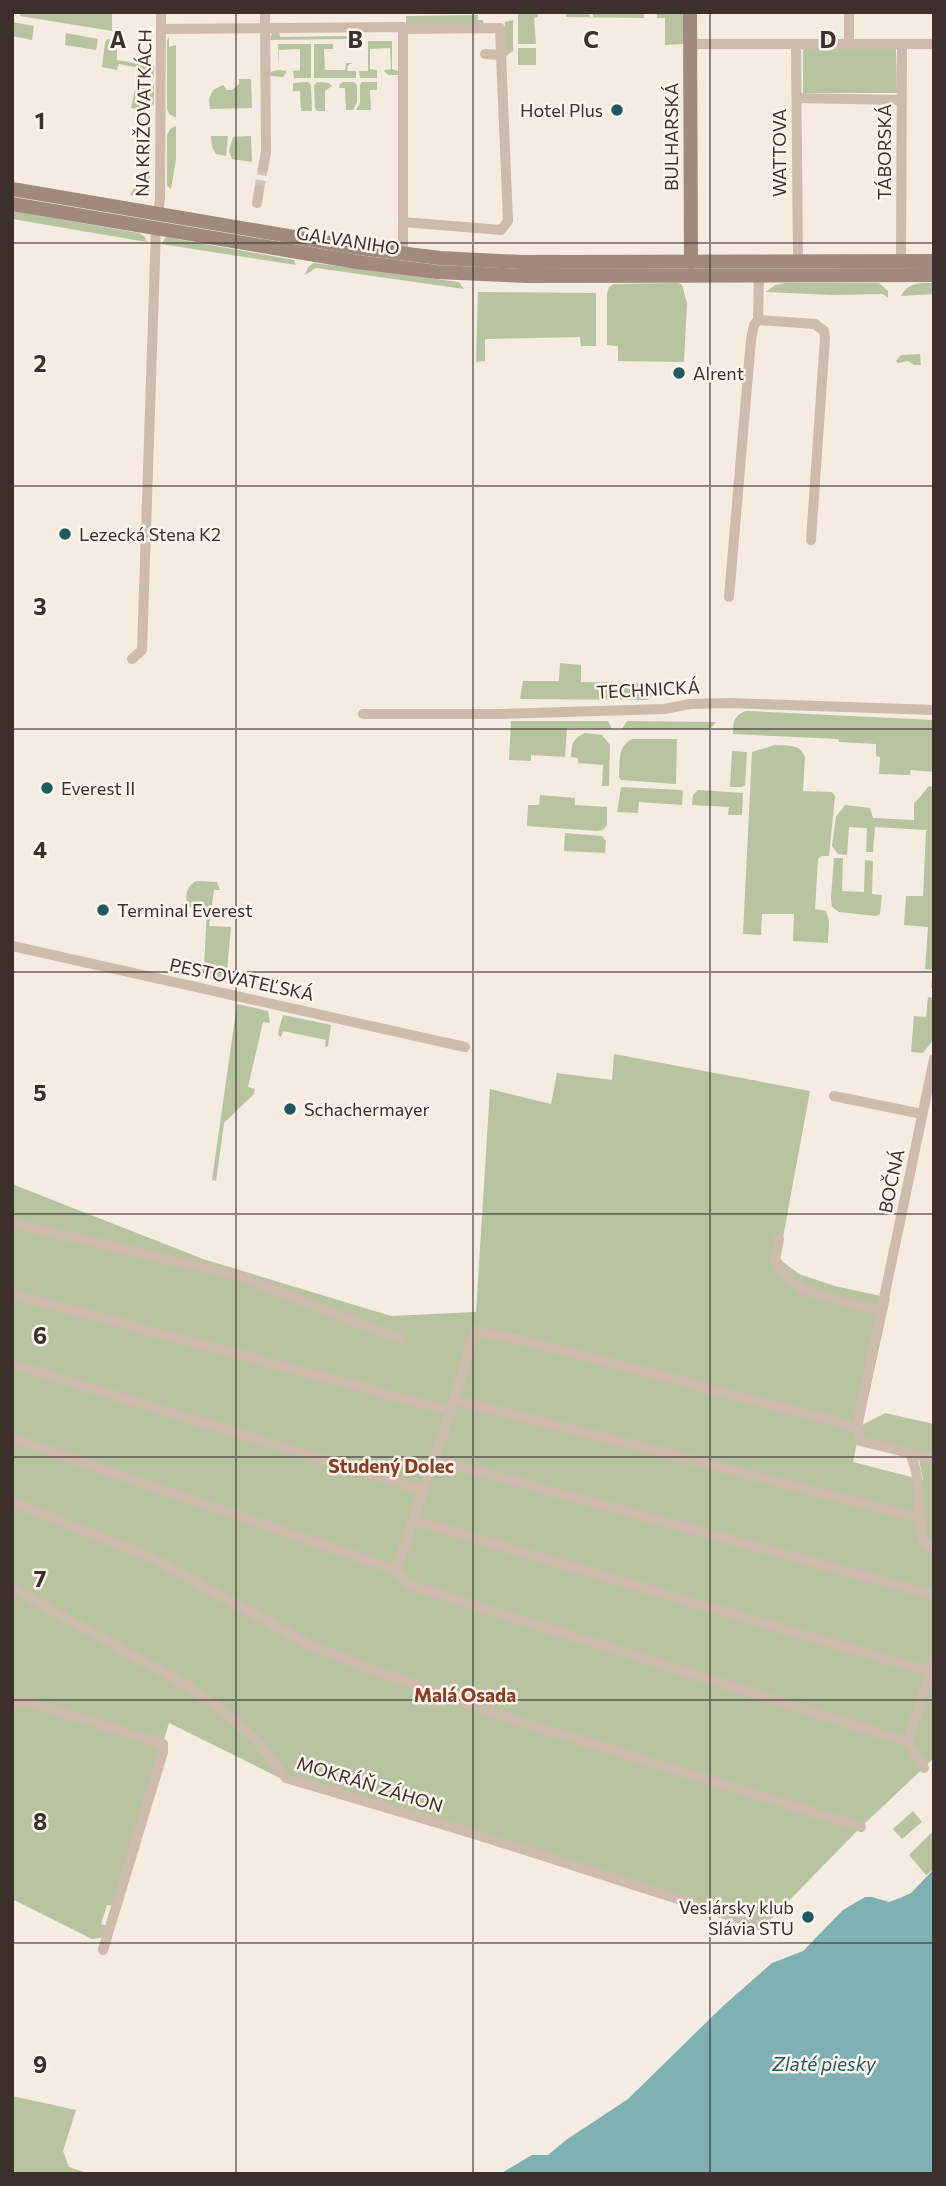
<svg xmlns="http://www.w3.org/2000/svg" width="946" height="2186" viewBox="0 0 946 2186" font-family="Commissioner,sans-serif">
  <style>
    .green { fill: #b8c4a0 }
    .water { fill: #7fb0b2 }
    .lines { fill: none; stroke-linecap: round; stroke-linejoin: round }
    .street-tunnel { stroke: #cfc6bd; stroke-width: 10; stroke-dasharray: 10 5; stroke-linecap: butt }
    .street { stroke: #cdbbac; stroke-width: 10 }
    .secondary { stroke: #a18a7d; stroke-width: 14 }
    .grid { fill: none; stroke: #3b302b; stroke-width: 2; stroke-opacity: 0.55 }
    .poi-dot { fill: #1f5a5e; stroke: #fbf5ee; stroke-width: 2.5 }
    .labels { text-anchor: middle; dominant-baseline: central; stroke-width: 5; stroke-linejoin: round; paint-order: stroke }
    .poi-label { font-size: 18px; fill: #3b302b; stroke: #fbf5ee; text-anchor: start }
    .street-label { font-size: 18px; fill: #3b302b; stroke: #fbf5ee }
    .neighbourhood-label { font-size: 19px; font-weight: bold; fill: #8c3b22; stroke: #fbf5ee }
    .water-label { font-size: 19px; font-style: italic; fill: #1f5a5e; stroke: #fbf5ee }
    .grid-label { font-size: 23px; text-anchor: middle; font-weight: bold; fill: #3b302b; stroke: #fbf5ee; stroke-width: 5; stroke-linejoin: round; paint-order: stroke }
  </style>
  <rect width="100%" height="100%" fill="#f4ebe1"/>
  <g class="green">
    <path d="M20,12h97v1l-5,1v17l-92,-15z"/>
    <path d="M518,12h20v5l-4,1 2,26h-18z"/>
    <path d="M566,12h23l1,5h3v-5h51v6l-78,-1z"/>
    <path d="M657,12h27v32l-19,1v-27h-8z"/>
    <path d="M478,15v5h5l1,6h-78v-10z"/>
    <path d="M513,20v31l-8,6v-35z"/>
    <path d="M12,22l22,4 -2,14 -20,-4z"/>
    <path d="M279,31l1,6 67,-1v3l-77,1 2,-7z"/>
    <path d="M66,33l32,6 -2,11 -31,-5z"/>
    <path d="M115,36h2v24l37,6v11l-16,-3 1,-6 -20,-4 -2,6 -15,-3 3,-24 2,-4 7,1z"/>
    <path d="M169,36v11l7,-2v73l-7,-4 -2,-5v-68z"/>
    <path d="M368,41h24v28l9,3 -1,3h-12l-4,-4v-1l7,-1 -1,-21 -20,1v20l7,1v8h-17l-1,-7h9z"/>
    <path d="M278,44h33v34h-17l-1,-7 7,-1v-21l-21,1v20l7,1v2l-3,4 -12,-1 -1,-4 9,-2z"/>
    <path d="M314,44h19v5h-9l1,21h20l1,-7h7l-5,2 -1,6h9v7h-42z"/>
    <rect x="518" y="48" width="18" height="17"/>
    <path d="M803,49h93l1,44h-94z"/>
    <path d="M239,79h12l1,29 -42,1 -1,-10 4,-9 10,-5 4,5h5l7,-6z"/>
    <path d="M137,81l17,3v20l-5,7 -18,-3z"/>
    <path d="M308,82l3,3 1,26h-11l-1,-20h-7v-8z"/>
    <path d="M317,82l12,1 3,3 -7,5v20h-8l-2,-3 -1,-23z"/>
    <path d="M343,82h11l3,3v17l-4,8h-7l-1,-22h-6l1,-4z"/>
    <path d="M362,82h15v8h-7l1,20h-15l4,-7v-18z"/>
    <path d="M176,126v34l-5,29 -4,-3v-51l3,-6z"/>
    <path d="M211,136h17l-2,20 -10,-2 -4,-7z"/>
    <path d="M251,136l1,26 -20,-3 -3,-8 4,-14z"/>
    <path d="M145,170l5,1 -1,25 -2,2 -17,-3 7,-13 6,1z"/>
    <path d="M12,211l127,22 6,4 2,5 -135,-23z"/>
    <path d="M166,237l128,23 2,5 -135,-21z"/>
    <path d="M314,263l145,19 5,7 -148,-21 -11,7 3,-8z"/>
    <path d="M678,283l4,2 5,18 -3,59 -66,-1v-15l-11,-1v-52l2,-6 5,-3z"/>
    <path d="M786,283h93l9,8v7l-5,-4 -51,1 -66,-3 9,-7z"/>
    <path d="M934,283v11l-33,2c8,-14 18,-13 33,-13z"/>
    <path d="M478,292l118,1v53h-15l-1,-9 -95,2v22l-9,1z"/>
    <path d="M920,354l1,11h-7l-6,-4 -10,2 -2,-2 5,-6z"/>
    <path d="M560,663l21,2v17l77,1 -4,11 -7,6 -127,-1 3,-18h36z"/>
    <path d="M746,711l188,9v52l-23,-2 -1,5 -31,-1 1,-17 -4,-1v-12l-37,-2 -1,-3 -105,-5c0,-12 1,-19 13,-23z"/>
    <path d="M511,721h97l4,8 -45,-1 -2,29 -34,-2v6l-22,-1z"/>
    <path d="M627,721l89,1 -6,7h-88z"/>
    <path d="M585,733l17,2 8,10 -1,41h-7l1,-21 -25,-2v-5l-7,-1c0,-12 2,-19 14,-24z"/>
    <path d="M633,739h44l-1,45 -55,-4 -2,-3c1,-15 -2,-32 14,-38z"/>
    <path d="M775,745c12,1 25,-2 30,12l-2,34 29,1 3,4 -6,60h-7l-4,3 -3,50 11,2 3,10 -1,22 -35,-2 1,-27h-32l-1,21 -18,-1 9,-182z"/>
    <path d="M732,751l15,1 -2,33 -3,2h-12z"/>
    <path d="M929,786l5,1v201h-3l2,-18 -8,-1 3,-42 -24,-2 2,-29h17l3,-66 -51,-3 -2,25h-7l1,-24 -18,-1 -2,28 -9,-1 -6,-8 4,-29 9,-12 25,3 3,10 41,2v-16z"/>
    <path d="M621,787l60,3 2,1 -1,14 -43,-3 -1,11 -21,-1z"/>
    <path d="M698,790l45,3 -1,22h-14l1,-8 -37,-2 1,-10z"/>
    <path d="M540,795l35,3v7l32,2v18l-4,5 -6,1 -70,-5 1,-21h11z"/>
    <path d="M565,833l37,3 4,5 -1,12 -41,-2z"/>
    <path d="M834,858h9l-1,33 22,1 1,-32 8,1 -1,33 10,1 -2,19 -4,2 -37,-4 -7,-5 -1,-10z"/>
    <path d="M196,881l21,1 3,8h-6l-5,36 22,1 -5,55 -39,-8 -3,-7 20,1 3,-59 -20,-2c-1,-12 -2,-19 9,-26z"/>
    <path d="M928,997l6,1v41l-11,14 -12,-1 3,-36 12,1z"/>
    <path d="M237,1004l31,7 2,12 -7,-1 -15,65 7,2 -1,5 -30,29 -8,58 -4,-1z"/>
    <path d="M283,1015l48,10 -3,21 -3,1 1,-7 -43,-9 -2,6 -2,-1 -1,-3z"/>
    <path d="M614,1054l196,37 -31,168 20,15 36,12 55,12 -28,127 23,-12 49,11v32l-77,-13 -4,19 70,18 -4,-21 15,4v295l-73,69 -93,95 -24,1 -460,-143 -115,-57 -55,183 -7,-1 -6,19 7,2 -4,11 -12,2 -80,-40v-715l191,75 188,57 85,-4 14,-223 61,15 6,-31 55,7z"/>
    <path d="M913,1811l9,11 -20,17 -9,-10z"/>
    <path d="M934,1830v39l-8,6 -17,-20z"/>
    <path d="M12,2096l64,14 -13,41 6,16 21,7h-78z"/>
  </g>
  <path class="water" d="M934,1869v305h-434l32,-19h16l18,-15 62,-41 94,-92 50,-44 31,-12 40,-41 22,-13h7l17,5 11,-4 11,-5z"/>
  <g class="lines">
    <path class="street-tunnel" d="M259,190l4,-22"/>
    <g class="street">
      <path d="M849,12v32"/>
      <path d="M161,29l242,-2v227"/>
      <path d="M403,29l97,-1 1,27 -16,-1"/>
      <path d="M690,44h244"/>
      <path d="M796,44l2,217"/>
      <path d="M797,98l104,2"/>
      <path d="M263,168l3,-16 -1,-140"/>
      <path d="M257,203l2,-13"/>
      <path d="M158,214l2,-15 1,-187"/>
      <path d="M403,222l98,8 7,-9 -7,-166"/>
      <path d="M901,261l1,-217"/>
      <path d="M758,320l57,4 9,7 1,7 -14,202"/>
      <path d="M729,597l22,-257 3,-15 4,-5 1,-45"/>
      <path d="M132,659l10,-9 14,-421"/>
      <path d="M363,714h135l166,-5 26,-5 39,-1 205,7"/>
      <path d="M12,946l453,101"/>
      <path d="M934,1059l-77,368 3,14 74,18"/>
      <path d="M834,1096l88,18"/>
      <path d="M12,1223l227,53 161,63"/>
      <path d="M779,1239l-4,20c6,9 11,19 21,25 21,14 59,20 84,27"/>
      <path d="M12,1294l439,117"/>
      <path d="M12,1364l411,126"/>
      <path d="M454,1400l464,117"/>
      <path d="M12,1438l384,132 11,14 501,158"/>
      <path d="M910,1454c13,27 7,58 12,87l12,10"/>
      <path d="M434,1459l500,136"/>
      <path d="M12,1502l140,56 158,87 69,27 123,44 359,111"/>
      <path d="M413,1520l517,152"/>
      <path d="M396,1570l55,-159 24,-80 56,11 326,85"/>
      <path d="M12,1588l174,97 37,26 32,28 31,39 189,56 290,93"/>
      <path d="M12,1704l10,-4 141,44v8l-60,198"/>
      <path d="M924,1768l-16,-26 26,-82"/>
    </g>
    <g class="secondary">
      <path d="M690,12l1,250"/>
      <path d="M12,189l347,59 81,10 82,4 412,-1"/>
      <path d="M12,204l345,58 80,10 90,4 407,-1"/>
    </g>
  </g>
  <path class="grid" d="M236,12v2162M473,12v2162M710,12v2162M12,243h922M12,486h922M12,729h922M12,972h922M12,1214h922M12,1457h922M12,1700h922M12,1943h922"/>
  <g class="poi-dot">
    <circle cx="617" cy="110" r="7"/>
    <circle cx="679" cy="373" r="7"/>
    <circle cx="65" cy="534" r="7"/>
    <circle cx="47" cy="788" r="7"/>
    <circle cx="103" cy="910" r="7"/>
    <circle cx="290" cy="1109" r="7"/>
    <circle cx="808" cy="1917" r="7"/>
  </g>
  <g class="labels">
    <g class="poi-label">
      <text x="603" y="110" text-anchor="end">Hotel Plus</text>
      <text x="693" y="373">Alrent</text>
      <text x="79" y="534">Lezecká Stena K2</text>
      <text x="61" y="788">Everest II</text>
      <text x="117" y="910">Terminal Everest</text>
      <text x="304" y="1109">Schachermayer</text>
      <text x="794" y="1907" text-anchor="end">Veslársky klub<tspan x="794" dy="21">Slávia STU</tspan></text>
    </g>
    <g class="street-label">
      <text transform="translate(143 113) rotate(-89)">NA KRIŽOVATKÁCH</text>
      <text transform="translate(671 137) rotate(-90)">BULHARSKÁ</text>
      <text transform="translate(884 152) rotate(-90)">TÁBORSKÁ</text>
      <text transform="translate(779 153) rotate(-90)">WATTOVA</text>
      <text transform="translate(348 240) rotate(9)">GALVANIHO</text>
      <text transform="translate(648 689) rotate(-3)">TECHNICKÁ</text>
      <text transform="translate(242 979) rotate(12)">PESTOVATEĽSKÁ</text>
      <text transform="translate(891 1181) rotate(-78)">BOČNÁ</text>
      <text transform="translate(370 1784) rotate(17)">MOKRÁŇ ZÁHON</text>
    </g>
    <g class="neighbourhood-label">
      <text x="391" y="1465">Studený Dolec</text>
      <text x="465" y="1694">Malá Osada</text>
    </g>
    <g class="water-label">
      <text x="824" y="2063">Zlaté piesky</text>
    </g>
  </g>
  <g class="grid-label">
    <text x="118" y="48">A</text>
    <text x="355" y="48">B</text>
    <text x="591" y="48">C</text>
    <text x="828" y="48">D</text>
    <text x="40" y="129">1</text>
    <text x="40" y="372">2</text>
    <text x="40" y="615">3</text>
    <text x="40" y="858">4</text>
    <text x="40" y="1101">5</text>
    <text x="40" y="1344">6</text>
    <text x="40" y="1587">7</text>
    <text x="40" y="1830">8</text>
    <text x="40" y="2073">9</text>
  </g>
  <rect width="946" height="2186" fill="none" stroke="#3b302b" stroke-width="28"/>
</svg>
